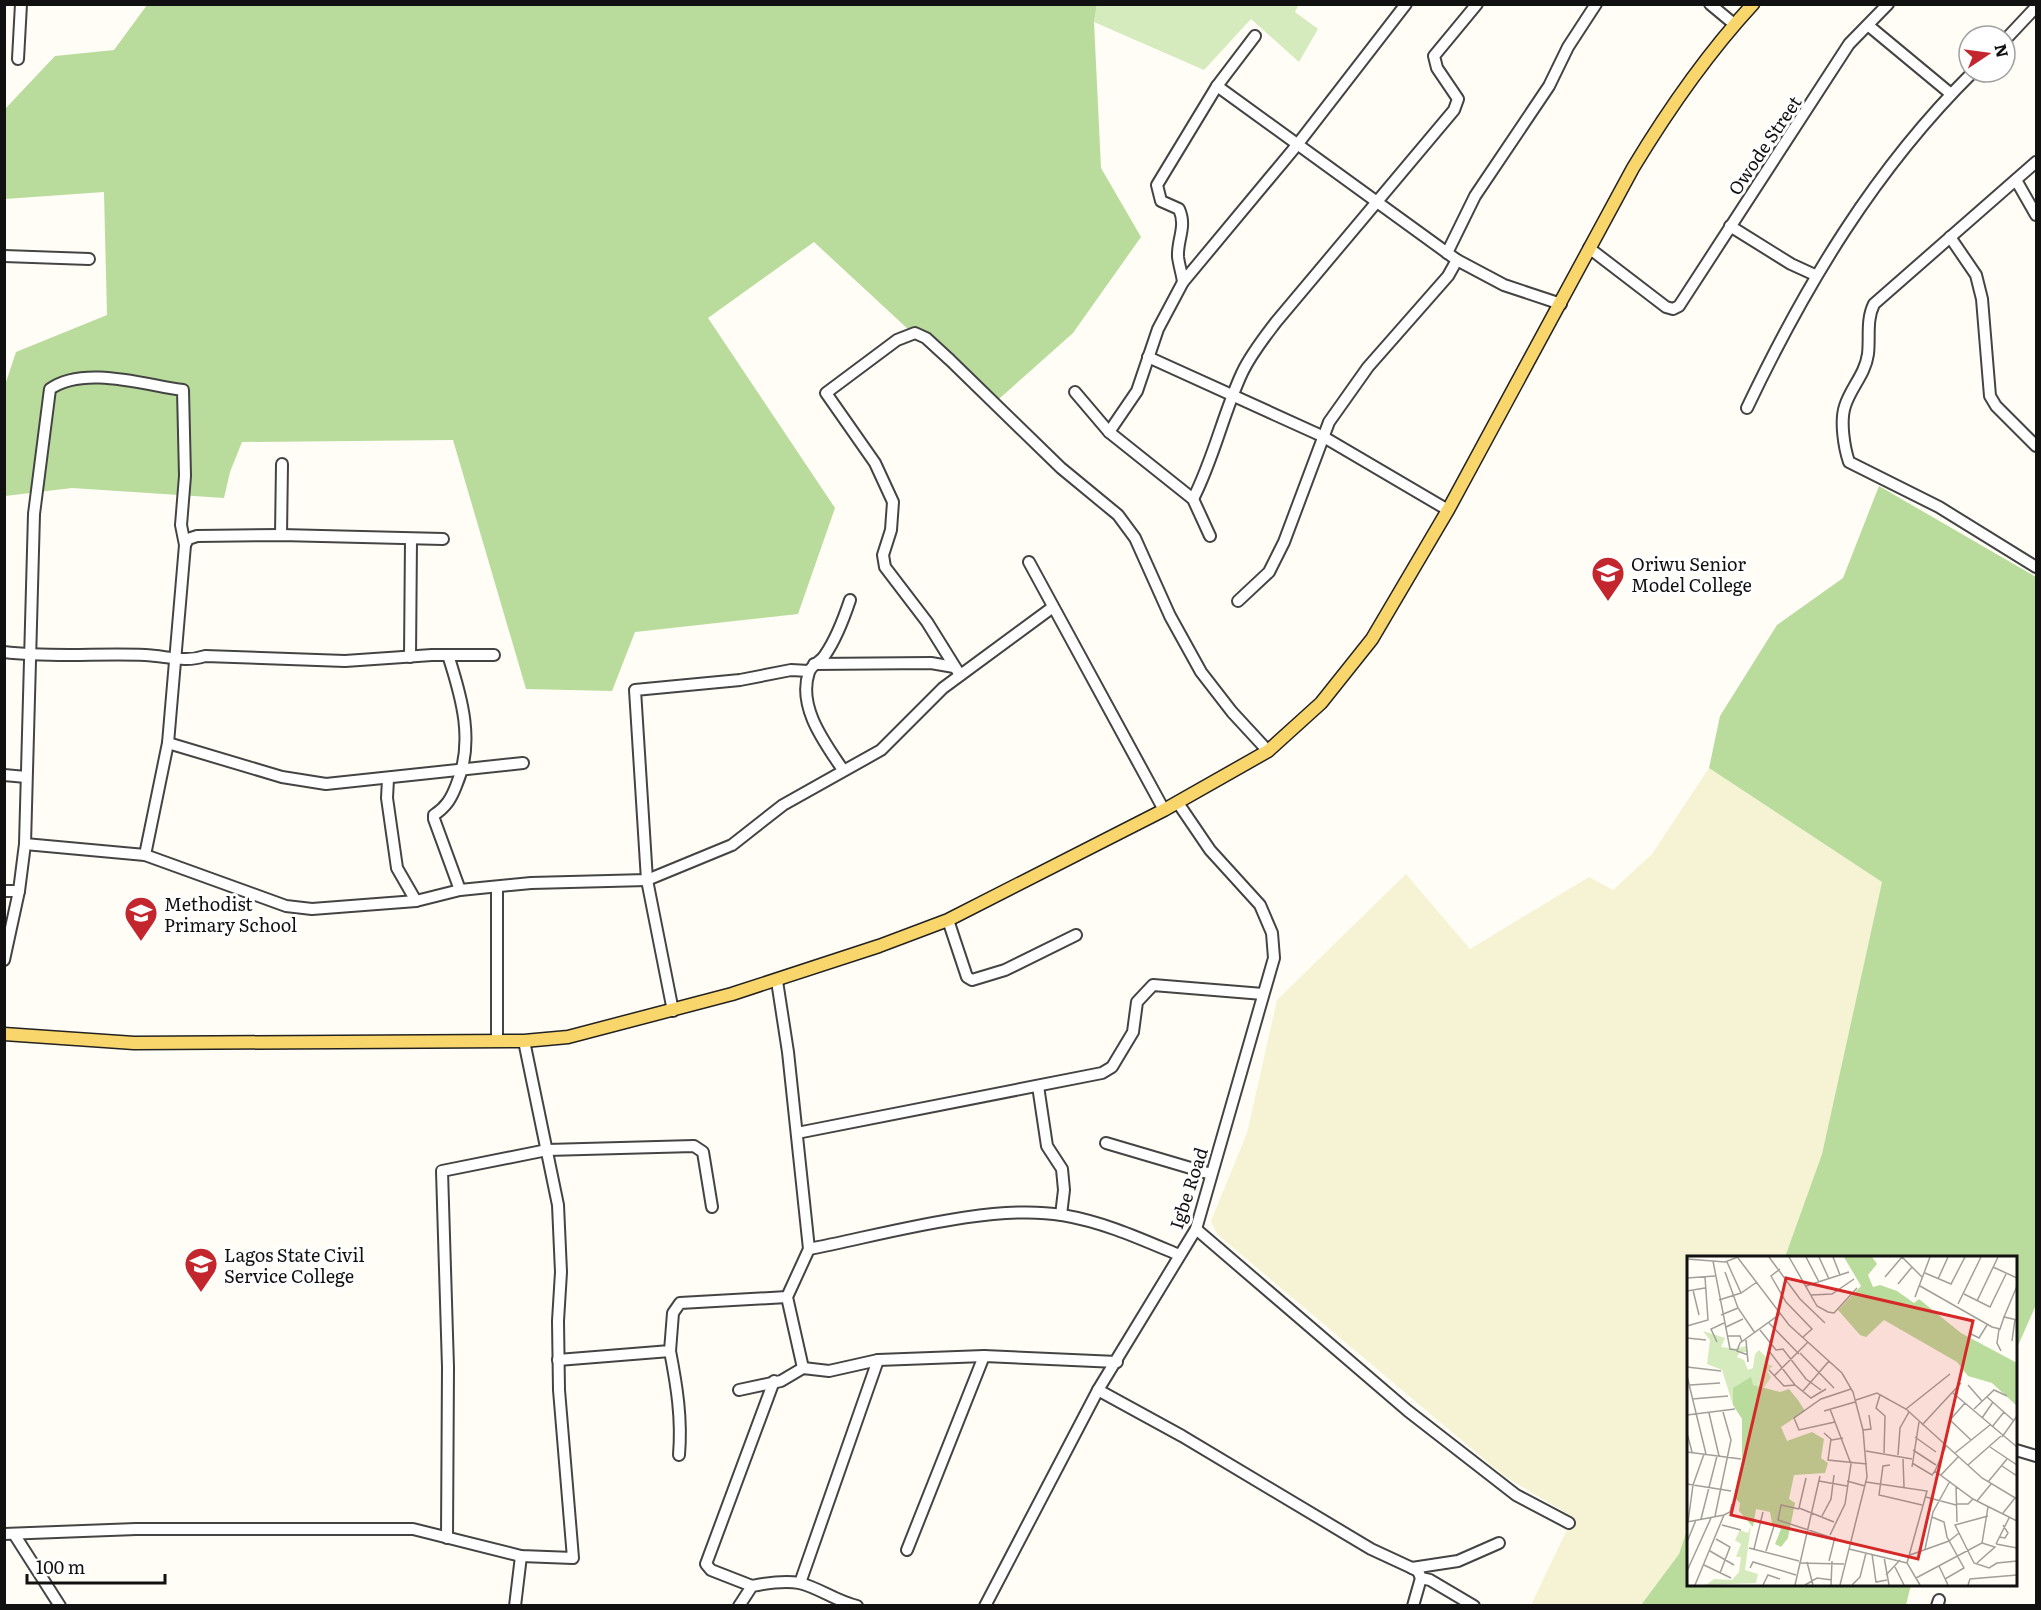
<svg xmlns="http://www.w3.org/2000/svg" width="2041" height="1610" font-family="Literata,serif">
  <style>
    .farmland { fill: #f6f3d4 }
    .green { fill: #d5ebbd }
    .forest { fill: #b9dc9c }
    .lines { fill: none; stroke-linecap: round; stroke-linejoin: round }
    .minor-casing { stroke: #444; stroke-width: 14 }
    .major-casing { stroke: #222; stroke-width: 15 }
    .minor { stroke: #fff; stroke-width: 10 }
    .major { stroke: #f9d66b; stroke-width: 12 }
    .labels { text-anchor: middle; dominant-baseline: central; stroke-width: 6; stroke-linejoin: round; paint-order: stroke }
    .street-label { font-size: 18px; fill: #111; stroke: #fff }
    .poi-label { font-size: 18px; fill: #111; stroke: #fff; text-anchor: start }
    .inset-road { fill: none; stroke: #a09f9a; stroke-width: 1.5 }
    .view { fill: #d62828; fill-opacity: 0.15; stroke: #d62828; stroke-width: 3 }
    .inset-edge { fill: none; stroke: #111; stroke-width: 3 }
  </style>
  <rect width="100%" height="100%" fill="#fffdf5"/>
  <polygon class="farmland" points="1709,768 1882,882 1822,1154 1785,1257 1688,1258 1688,1527 1679,1554 1641,1605 1531,1605 1573,1517 1504,1476 1217,1234 1211,1221 1247,1133 1277,1000 1406,874 1470,949 1589,877 1613,890 1652,854"/>
  <polygon class="green" points="1299,4 1295,12 1318,29 1299,62 1251,19 1204,70 1094,22 1097,5"/>
  <g class="forest">
    <polygon points="1097,4 1094,22 1101,168 1141,237 1073,333 991,406 814,242 708,318 835,508 798,614 635,632 612,691 526,689 453,440 242,442 230,472 224,498 72,488 5,496 5,385 16,352 107,315 104,192 5,199 5,109 55,56 114,50 147,5"/>
    <polygon points="1879,486 2036,577 2036,1305 2016,1350 2016,1258 1785,1257 1822,1154 1882,882 1709,768 1720,716 1777,625 1843,578"/>
    <polygon points="1688,1527 1688,1584 1911,1585 1906,1605 1641,1605 1679,1554"/>
  </g>
  <g class="lines">
    <defs>
      <g id="minor">
        <polyline points="1710,4 1734,24"/>
        <polyline points="1869,26 1951,94"/>
        <polyline points="2005,40 2036,7"/>
        <polyline points="18,59 21,4"/>
        <polyline points="1217,86 1457,260 1504,285 1561,304"/>
        <path d="M2036,162L1874,304C1866,320 1870,337 1868,354C1865,375 1851,387 1845,406C1840,421 1844,447 1849,462L1939,507L2036,567"/>
        <polyline points="2016,180 2036,215"/>
        <polyline points="1730,226 1791,264 1815,275"/>
        <polyline points="1950,237 1976,275 1982,299 1990,396 1996,406 2036,446"/>
        <polyline points="1589,248 1666,307 1673,309 1679,306 1849,44 1888,4"/>
        <polyline points="1447,253 1475,196 1549,86 1568,47 1596,4"/>
        <polyline points="4,256 89,259"/>
        <path d="M1183,282C1182,274 1179,265 1178,257C1177,239 1187,227 1179,209L1161,201L1157,185L1217,86L1255,36"/>
        <polyline points="1148,357 1322,436 1448,510"/>
        <polyline points="1075,392 1109,432"/>
        <path d="M1747,408C1806,284 1875,169 1973,72"/>
        <path d="M1193,499C1214,458 1223,414 1242,373C1251,354 1264,338 1276,322L1454,110L1458,99L1437,68L1434,56L1477,4"/>
        <polyline points="281,535 282,464"/>
        <polyline points="1210,536 1193,499 1109,432 1137,391 1158,329 1183,282 1297,145 1406,4"/>
        <polyline points="1029,562 1164,810"/>
        <polyline points="1238,601 1269,572 1284,542 1329,422 1368,367 1448,276 1457,260"/>
        <path d="M4,652C52,658 98,653 145,655C167,656 185,663 205,656L345,661L432,655H494"/>
        <path d="M448,655C462,698 475,743 456,786C451,799 446,807 434,815V819L460,890"/>
        <polyline points="410,657 411,539"/>
        <polyline points="814,664 931,663 954,667"/>
        <polyline points="960,675 927,622 885,567 883,555 891,530 893,502 875,463 826,393 897,340 915,333 926,338 950,360 1061,468 1118,515 1135,538 1170,616 1201,672 1232,712 1268,751"/>
        <polyline points="168,743 282,777 326,784 523,763"/>
        <path d="M843,770C825,743 797,707 809,672C812,664 821,662 825,655C836,639 844,618 850,600"/>
        <polyline points="4,775 26,777"/>
        <polyline points="388,779 387,798 397,868 416,901"/>
        <polyline points="25,844 145,855 286,906 312,909 416,901 460,890 531,883 647,880 732,845 783,805 881,750 943,688 1053,607"/>
        <polyline points="145,855 168,743 185,545 188,539 197,536 281,535 443,539"/>
        <polyline points="4,891 19,891"/>
        <polyline points="948,920 967,977 972,980 1005,970 1076,935"/>
        <path d="M4,960L19,891L25,844L34,514L50,389C84,365 145,385 183,390L185,476L181,525L185,545"/>
        <polyline points="777,981 788,1052 809,1249 787,1297 803,1368"/>
        <polyline points="673,1011 647,880 635,690 740,680 791,670 809,671"/>
        <polyline points="497,1041 497,887"/>
        <polyline points="1038,1086 1047,1146 1062,1169 1064,1190 1061,1215"/>
        <polyline points="797,1133 1102,1073 1112,1067 1133,1032 1137,1002 1153,985 1263,994"/>
        <polyline points="1106,1143 1211,1174"/>
        <polyline points="1196,1229 1408,1411 1516,1495 1569,1523"/>
        <path d="M809,1249C882,1235 990,1203 1062,1215C1104,1222 1141,1239 1179,1255"/>
        <path d="M670,1351C677,1387 682,1419 679,1455"/>
        <polyline points="558,1360 670,1351 673,1313 680,1303 787,1297"/>
        <polyline points="739,1390 781,1381 803,1368 829,1371 878,1360 984,1356 1117,1362"/>
        <polyline points="1098,1390 1182,1436 1371,1549 1412,1568 1418,1571 1421,1578 1430,1580 1474,1606"/>
        <polyline points="2016,1450 2036,1456"/>
        <polyline points="4,1534 136,1529 413,1529 521,1556 573,1558 559,1390 558,1321 561,1272 558,1205 524,1041"/>
        <polyline points="14,1534 60,1606"/>
        <polyline points="447,1538 448,1367 442,1171 547,1150 694,1146 703,1152 712,1207"/>
        <polyline points="907,1550 984,1356"/>
        <polyline points="1412,1568 1458,1561 1499,1543"/>
        <polyline points="800,1583 878,1360"/>
        <polyline points="752,1586 711,1570 706,1564 774,1381"/>
        <polyline points="515,1606 521,1556"/>
        <path d="M739,1606L752,1586C767,1583 784,1580 799,1583C818,1587 835,1601 857,1606"/>
        <polyline points="985,1606 1098,1390 1196,1229 1274,958 1272,933 1260,905 1210,850 1178,803"/>
        <polyline points="1413,1606 1421,1578"/>
        <polyline points="1937,1606 1939,1600"/>
      </g>
      <path id="major" d="M4,1034L134,1043L524,1041L568,1037L732,994L879,946L948,920L1164,810L1268,751L1321,703L1372,639L1448,510L1633,168C1668,110 1706,55 1753,4"/>
    </defs>
    <use href="#minor" class="minor-casing"/>
    <use href="#major" class="major-casing"/>
    <use href="#minor" class="minor"/>
    <use href="#major" class="major"/>
  </g>
  <defs>
    <symbol id="school-pin" viewBox="-11 -11 22 30"><path d="M0 17L-7.5 6A9.5 9.5 0 1 1 7.5 6Z" fill="#c4262e" stroke="#fff"/><path d="M0-5L7-2L0 1L-7-2ZM-4 1L0 2.5L4 1V4Q0 6-4 4Z" fill="#fff"/></symbol>
  </defs>
  <g fill-rule="evenodd">
    <use href="#school-pin" x="1589" y="554" width="38" height="52"/>
    <use href="#school-pin" x="122" y="894" width="38" height="52"/>
    <use href="#school-pin" x="182" y="1245" width="38" height="52"/>
  </g>
  <g class="labels">
    <g class="street-label">
      <text transform="translate(1764 145) rotate(-56)">Owode Street</text>
      <text transform="translate(1188 1188) rotate(-72)">Igbe Road</text>
    </g>
    <g class="poi-label">
      <text x="1631" y="563">Oriwu Senior<tspan x="1631" dy="21">Model College</tspan></text>
      <text x="164" y="903">Methodist<tspan x="164" dy="21">Primary School</tspan></text>
      <text x="224" y="1254">Lagos State Civil<tspan x="224" dy="21">Service College</tspan></text>
    </g>
  </g>
  <g transform="translate(1687 1256)">
    <rect width="330" height="330" fill="#fffdf5"/>
    <path d="M16,75L38,82L34,91L48,93L59,90L61,96H53L50,101L57,104L61,114L66,112L68,98L72,94L80,102L77,107L86,110L80,115L84,121L76,133L66,129L46,143V149L35,114L20,108L23,84ZM64,269L58,314L71,318L69,327L19,329L27,323L45,324L52,316L54,301H49L54,288L48,284L53,274L61,277Z" fill="#d5ebbd"/>
    <path d="M157,1H185L190,8L181,19L186,31L193,29L210,35L227,47L232,43L274,77L330,107V150L305,127L281,120L270,106L197,64L179,81L173,79L151,54L174,30ZM64,121L66,129L93,136L102,133L111,144L118,155L94,171L100,185L125,176L137,183L134,202L141,207L138,217L107,219L102,243L108,247L101,282L94,291L88,288L94,273L85,267L83,256L69,253L66,271L52,255L53,247L47,241L55,205V163L46,149V132Z" fill="#b9dc9c"/>
    <path class="inset-road" d="M82,1L113,43L138,67M102,1L130,50L141,56L147,57L170,32M119,1L132,26M132,1L142,23M146,1L153,19M215,1L235,21M51,2L102,69L155,117L166,136L176,174L180,221L153,329M0,3L38,6L51,1M26,5L43,93L50,94M40,6L54,37M306,11L330,22M93,13L84,20L99,46L125,73L116,81M38,16L51,52L68,77M238,17L264,28L278,1M198,21L215,1M0,22L28,20M251,23L261,1M211,28L225,11M119,30L162,16M233,30L305,71L313,73L317,61L330,64M6,34L12,59M0,35L18,32M277,38L303,51L319,18M124,39L145,38L167,23M228,41L243,1M32,44L54,37L70,26M290,45L311,1M271,48L294,1M34,59L51,52M317,61L330,30M82,67L112,98M0,70L21,64L18,21M39,71L56,63M312,73L310,87L314,95M73,74L89,94L96,93L119,123L134,134M282,77L292,82L300,69M41,80H53L55,86M0,82L19,84M59,84L61,106M325,85L328,63M30,86L24,73L37,67M82,95L108,129L124,142L139,133M113,97L147,132M61,99L50,95L53,87L93,58M0,111L34,115M82,114L97,130L108,129M0,120L19,198M87,120L121,86M3,129L33,127M281,129L295,145M116,135L142,105M266,137L330,191M193,139L189,152L198,160L197,197M300,141L327,165M5,143L41,140M169,144L190,137L219,153L295,222L330,243M278,147L263,164L284,184M219,153L263,118M287,153L307,134L320,140M137,155L168,146M22,157L32,200M0,159L48,153M295,162L306,146M148,166L112,174L107,162L134,143L164,133M235,169L274,127M305,171L317,156M176,174L184,173L182,159M0,177L5,196M137,177L145,184L156,182M228,181L249,196M315,181L330,160M144,183L141,204L180,208M259,190L248,215L286,243L330,265M303,191L330,209M226,194L249,209M179,195L225,203M0,196L54,203M268,197L303,169M211,199L213,172L222,156M216,203L217,231M225,207L245,219L248,215M203,209L196,210L192,239L235,249M281,209L314,180M315,210L330,220M225,211L232,166M254,219L271,201M119,222L112,252L147,266M132,225L160,230M160,225L178,230M179,226L240,235L220,307L233,329M301,226L320,203M0,228L44,235M269,230L270,266M239,241L269,249M290,245L304,228M269,248H281L286,243M112,253L94,249L91,264L164,288M316,257L328,242M28,260L44,184L36,156M135,260L144,243L147,219M301,260L268,269L287,307L302,312L310,307L330,305M245,261L257,266L260,281L277,312L258,323M14,263L30,200M0,266L37,259L43,256L45,248M1,266L6,229L17,198M35,269L54,274M143,279L158,248L164,208L143,153M312,281L318,282L321,277L316,269M29,283L43,291L33,317M0,286L9,264M309,288L322,262M309,288L330,292M62,292L112,305M67,293L76,256M162,293L220,307M238,293L246,256L263,225M23,295L47,309M79,295L87,270M185,298L189,326L200,324M223,299L262,285L272,277M197,301L202,329M142,305L148,281M120,306L126,329M112,307L157,308M290,307L308,291L295,287M17,309L44,322M252,310L261,329M208,311L217,329M63,312L66,306L109,319M0,315L24,262M199,319L213,304M229,322L295,287L301,251M8,329L37,259M76,329L81,319L93,323M108,329L133,220M118,329L130,322L145,324M144,329L145,305M165,329L173,321L179,297M281,329L283,323L330,319"/>
    <path class="view" d="M99,22L286,65L231,303L44,259Z"/>
    <rect width="330" height="330" class="inset-edge"/>
  </g>
  <rect width="2041" height="1610" fill="none" stroke="#111111" stroke-width="12"/>
  <g transform="translate(1987 54) rotate(77)"><circle r="28" fill="#ffffff" stroke="#a0a0a0" stroke-width="1.5"/>
  <path d="M0-4.5L10 22L0 15L-10 22Z" fill="#c4262e"/>
  <text y="-9" font-size="16" font-weight="bold" text-anchor="middle" fill="#111111">N</text>
  </g>
  <path d="M27 1574v9h138v-9" fill="none" stroke="#111111" stroke-width="3"/>
  <text x="36" y="1574" font-size="18" fill="#111111" stroke="#ffffff" stroke-width="4.5" paint-order="stroke">100 m</text>
</svg>
